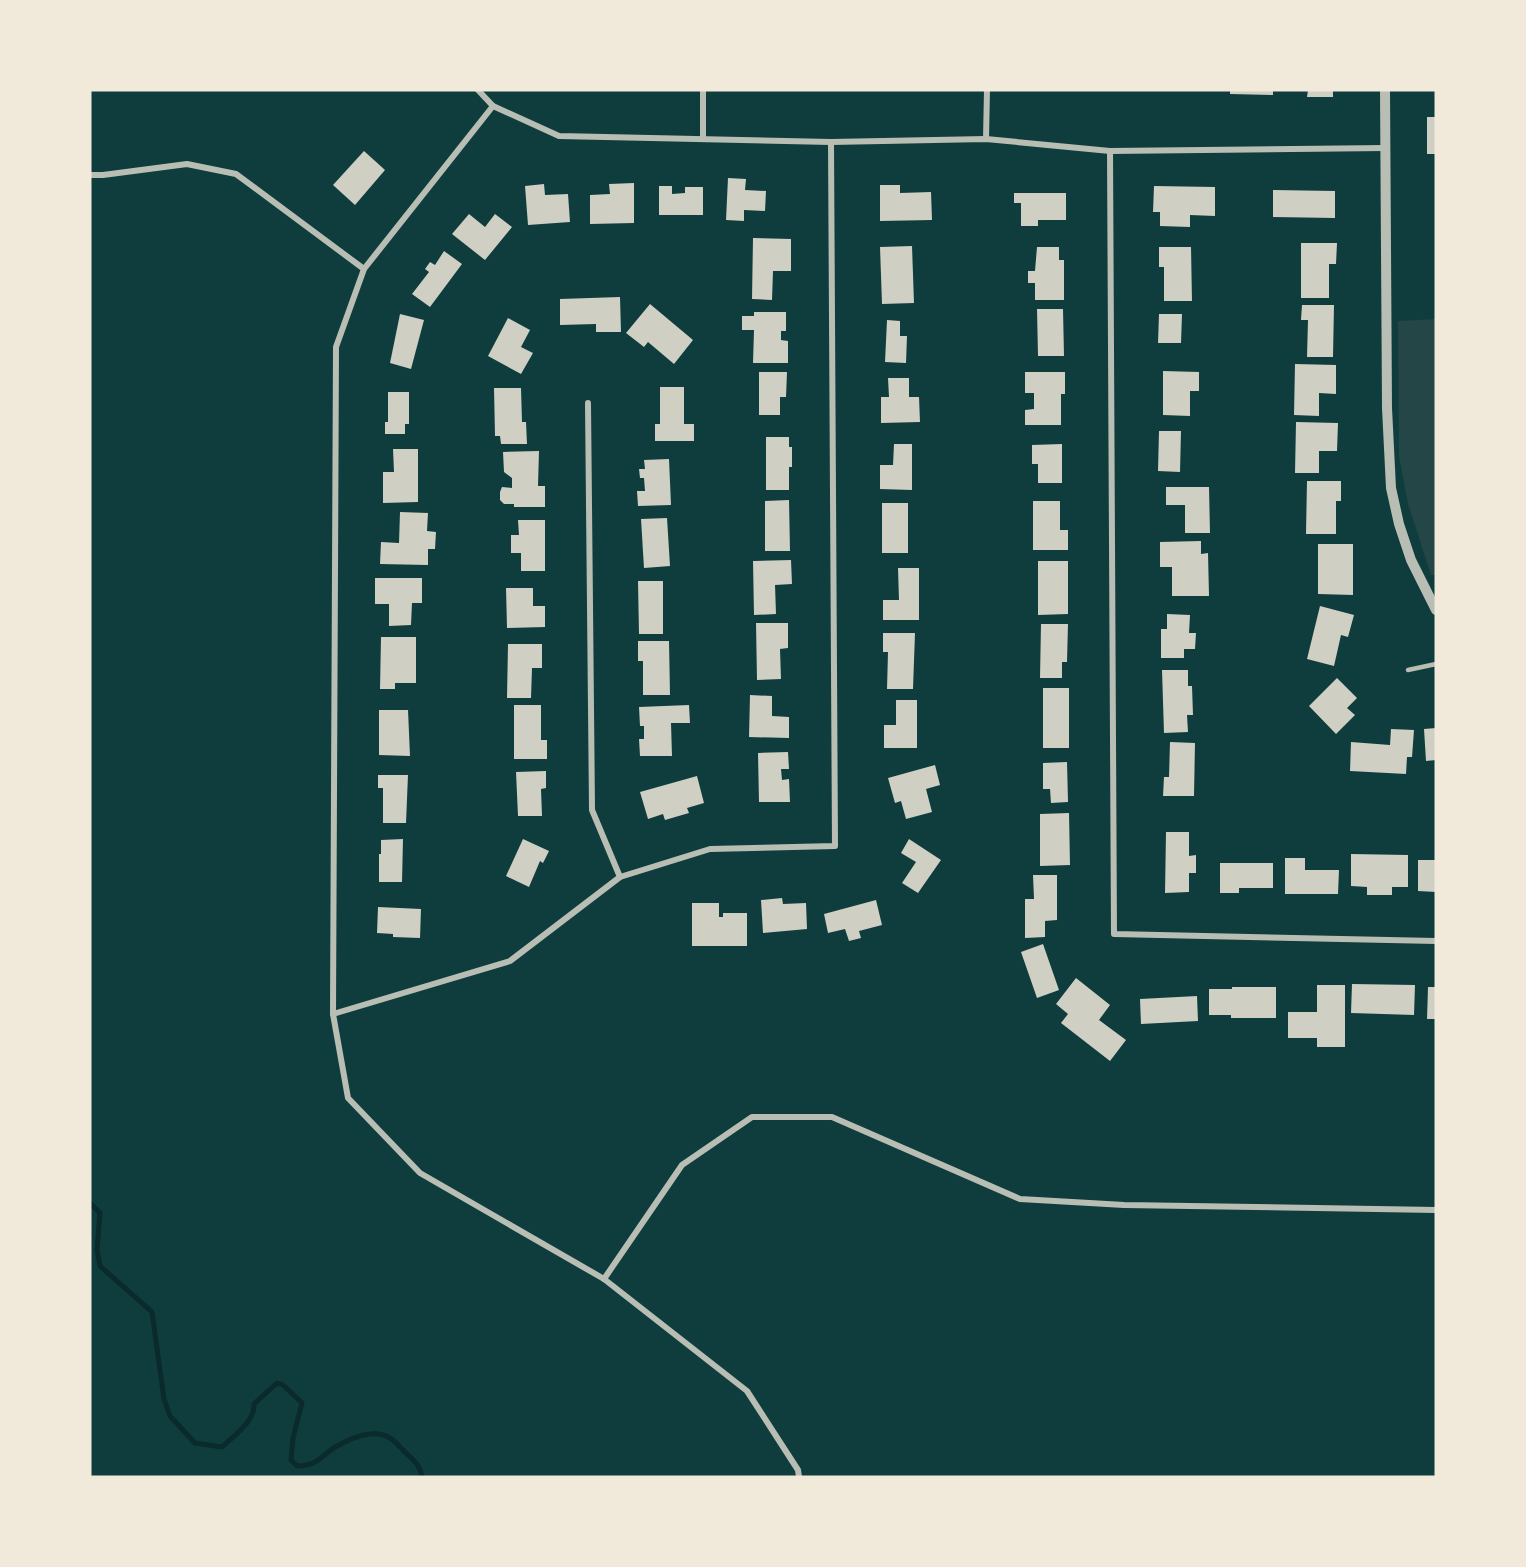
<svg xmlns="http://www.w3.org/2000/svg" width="1526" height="1567" font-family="Rubik,sans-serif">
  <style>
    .green { fill: #244646 }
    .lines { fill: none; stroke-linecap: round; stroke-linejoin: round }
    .stream { stroke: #0a2a2b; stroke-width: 5 }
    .building { fill: #cfcfc3 }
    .service { stroke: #b8beb3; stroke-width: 4.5 }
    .minor { stroke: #b8beb3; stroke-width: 6 }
    .tertiary { stroke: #b8beb3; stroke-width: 10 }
  </style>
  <rect width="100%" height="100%" fill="#0f3d3e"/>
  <polygon class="green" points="1436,319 1436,575 1431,575 1408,504 1399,456 1398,321"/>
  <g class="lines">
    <path class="stream" d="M90,1203L100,1213L97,1250L100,1266L152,1312L164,1399L170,1416L195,1443L222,1447C234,1436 255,1421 254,1404L277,1383L283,1385L302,1403L293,1438L291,1460L297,1466C319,1466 321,1455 337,1446C351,1438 375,1428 390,1438C395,1441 400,1447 404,1451C413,1460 420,1464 422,1477"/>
  </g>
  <g class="building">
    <polygon points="1230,90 1273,90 1273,95 1230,94"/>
    <polygon points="1308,90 1333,90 1333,97 1307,97"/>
    <rect x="1427" y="117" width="9" height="37"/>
    <polygon points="364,151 385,170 355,205 333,185"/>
    <polygon points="728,178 746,179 745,190 766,191 765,211 744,210 744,221 726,220"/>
    <polygon points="634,183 634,223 590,224 590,195 610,194 609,184"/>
    <polygon points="544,184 545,195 568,194 570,222 528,225 525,186"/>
    <polygon points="880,185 900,185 900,193 931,192 932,220 880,221"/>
    <polygon points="659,186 672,186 672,194 685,193 685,187 703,187 703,215 659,215"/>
    <polygon points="1154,186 1215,187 1215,216 1190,215 1190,227 1160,226 1160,212 1153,212"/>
    <polygon points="1273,190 1335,191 1335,218 1273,217"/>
    <polygon points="1014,193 1066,193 1066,220 1038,220 1038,226 1021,226 1021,203 1014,203"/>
    <polygon points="469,214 485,227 495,214 512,227 485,260 452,234"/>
    <polygon points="753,238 791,239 791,271 773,271 772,300 752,299"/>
    <polygon points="1301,243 1337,243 1336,264 1329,264 1329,298 1301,298"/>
    <polygon points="912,246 914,303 882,304 880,247"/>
    <polygon points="1037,247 1059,247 1059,260 1064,260 1064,300 1035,300 1035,283 1028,283 1028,271 1035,271"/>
    <polygon points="1159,247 1191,247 1192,301 1164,301 1164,267 1159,267"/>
    <polygon points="444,251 462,264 430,307 412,294 429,272 425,269 430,262 435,265"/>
    <polygon points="620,297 621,332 596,332 596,324 560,325 560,299"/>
    <polygon points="650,304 693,340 674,364 648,342 644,347 626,333"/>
    <polygon points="1302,305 1334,305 1333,357 1307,357 1308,320 1301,320"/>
    <polygon points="1037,309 1063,309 1064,356 1038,356"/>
    <polygon points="754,312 786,312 786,331 781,331 781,340 788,341 788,363 753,363 754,330 742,330 742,316 754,316"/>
    <polygon points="400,314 424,320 411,369 390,363"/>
    <polygon points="1159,314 1182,314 1181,343 1158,343"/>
    <polygon points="508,318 530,330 521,347 533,353 521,374 488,356"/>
    <polygon points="887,320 900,321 900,336 907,336 906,363 885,362"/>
    <polygon points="1295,364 1336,365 1336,394 1319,393 1319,416 1294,415"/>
    <polygon points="1163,371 1199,372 1199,391 1190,391 1190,416 1163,415"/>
    <polygon points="759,372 787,372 786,397 780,397 780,415 759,415"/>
    <polygon points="1025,372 1065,372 1065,394 1061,394 1061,425 1025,425 1025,410 1034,409 1034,393 1025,393"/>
    <polygon points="888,378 909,378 909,397 919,397 920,422 881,423 881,397 889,397"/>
    <polygon points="660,387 684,387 684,424 694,424 694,441 655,441 655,424 660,424"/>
    <polygon points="494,388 521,388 522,422 526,422 527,444 501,444 500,436 495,436"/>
    <polygon points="388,392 409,392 409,424 405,424 405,434 385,434 385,422 388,422"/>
    <polygon points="1296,422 1338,423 1337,451 1319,451 1319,473 1295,473"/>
    <polygon points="1159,431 1181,431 1180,472 1158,471"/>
    <polygon points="766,437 789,437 789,447 792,447 792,467 789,467 789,490 766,490"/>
    <polygon points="894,444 912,444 912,490 880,489 880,465 893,465"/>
    <polygon points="1062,444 1062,483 1038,483 1038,464 1032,464 1032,445"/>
    <polygon points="393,449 418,449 418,502 383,503 383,472 394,472"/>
    <polygon points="539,451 538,486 545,486 545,507 514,507 514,504 504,504 500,500 500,492 502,487 512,488 512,478 504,472 503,452"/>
    <polygon points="669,459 671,505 638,506 637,491 645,491 644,478 640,478 639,469 645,469 644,460"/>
    <polygon points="1307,481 1341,481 1341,501 1336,501 1336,534 1306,534"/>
    <polygon points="1166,487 1209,487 1210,533 1185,533 1185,505 1166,505"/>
    <polygon points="789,500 790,551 765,551 765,501"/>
    <polygon points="1033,501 1060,501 1060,530 1068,530 1068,550 1033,550"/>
    <rect x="882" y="503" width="26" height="50"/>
    <polygon points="400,512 428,513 427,531 436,532 435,549 428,549 428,565 380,564 381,542 399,543"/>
    <polygon points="667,518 670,566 644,568 641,519"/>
    <polygon points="518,520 545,520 545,571 521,571 521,553 511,553 511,535 519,535"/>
    <polygon points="1201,541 1201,554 1208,553 1209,596 1172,596 1172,567 1160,567 1160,542"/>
    <polygon points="1318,544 1353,544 1353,595 1318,594"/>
    <polygon points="791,560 792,584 775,585 776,614 754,615 753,561"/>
    <polygon points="1038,561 1068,561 1068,614 1038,615"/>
    <polygon points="898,568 919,568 919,620 883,620 883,600 899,600"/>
    <polygon points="375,578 422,578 422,603 412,603 411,625 389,626 389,604 375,604"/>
    <polygon points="638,581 663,581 663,634 639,634"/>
    <polygon points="506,588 533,588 533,606 545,606 545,627 507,628"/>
    <polygon points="1320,606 1354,615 1348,637 1341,635 1334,666 1307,659"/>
    <polygon points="1167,614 1190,615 1189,633 1196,633 1195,649 1184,649 1184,658 1161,658 1161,629 1167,629"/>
    <polygon points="756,623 788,623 788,648 780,649 781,679 757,680"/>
    <polygon points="1041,624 1068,624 1067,662 1062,662 1062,678 1040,678"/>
    <polygon points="883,633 915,633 913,689 887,689 888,652 883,652"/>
    <polygon points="381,637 416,637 416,683 395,683 395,689 380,689"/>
    <polygon points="638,641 669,641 670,695 643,695 643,661 638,661"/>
    <polygon points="508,644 542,644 542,668 532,668 531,698 507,698"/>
    <polygon points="1162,670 1188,670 1188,686 1192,686 1193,715 1187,715 1188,732 1164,733"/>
    <polygon points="1337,678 1357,698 1347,708 1355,715 1336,734 1309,706"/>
    <rect x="1043" y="688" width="26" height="60"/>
    <polygon points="750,695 772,696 772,716 789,717 789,738 749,737"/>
    <polygon points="896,700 917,700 917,748 884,748 884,725 896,725"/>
    <polygon points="514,705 541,705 541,740 547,740 547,759 514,759"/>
    <polygon points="689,705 690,723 671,723 672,756 640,756 639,739 644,739 644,726 640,726 639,707"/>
    <polygon points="379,710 408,710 410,756 379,755"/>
    <polygon points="1436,728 1436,760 1426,761 1424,729"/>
    <polygon points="1391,729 1414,730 1412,757 1407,757 1406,774 1350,771 1351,742 1390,745"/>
    <polygon points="1170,742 1195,743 1194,796 1163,796 1164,777 1169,777"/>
    <polygon points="788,752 789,769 781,769 782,780 789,779 790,802 759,802 758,753"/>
    <polygon points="1067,762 1068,802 1051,803 1050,789 1043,789 1043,763"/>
    <polygon points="935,765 940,785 926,789 932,812 906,819 901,801 895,803 888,778"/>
    <polygon points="546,771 546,788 541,789 542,816 518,816 516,772"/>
    <polygon points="378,775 408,775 406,823 383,823 383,788 378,788"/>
    <polygon points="697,776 704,803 687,808 689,813 665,820 663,814 648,819 640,792"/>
    <polygon points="1069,813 1070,865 1040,866 1040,814"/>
    <polygon points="1166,832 1189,832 1189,856 1196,855 1196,873 1189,873 1189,892 1165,893"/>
    <polygon points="403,839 402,882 379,882 379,854 381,854 381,840"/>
    <polygon points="523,839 549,851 543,863 540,861 529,887 506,876"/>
    <polygon points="909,839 941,860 918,893 902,883 916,862 901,853"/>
    <polygon points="1351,854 1408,855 1408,887 1392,887 1392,895 1367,895 1367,887 1351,886"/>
    <polygon points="1285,858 1305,858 1305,870 1339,870 1338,894 1285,894"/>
    <polygon points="1418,860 1436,860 1436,892 1418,891"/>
    <polygon points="1220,863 1273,863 1273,888 1239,888 1239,893 1220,893"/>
    <polygon points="1033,875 1057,875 1057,920 1045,921 1045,937 1025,938 1025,899 1034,899"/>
    <polygon points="782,898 783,904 806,903 807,929 763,933 761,900"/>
    <polygon points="876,900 882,925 859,931 861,938 849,941 845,929 828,933 824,914"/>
    <polygon points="692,903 719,903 719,917 723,917 723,913 747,913 747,946 692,946"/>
    <polygon points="378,907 421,909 420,938 393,937 393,934 377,933"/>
    <polygon points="1043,944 1059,990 1037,998 1021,952"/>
    <polygon points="1076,978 1110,1005 1099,1020 1126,1040 1110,1061 1061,1023 1068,1014 1056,1004"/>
    <polygon points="1352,984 1415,985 1414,1015 1351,1013"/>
    <polygon points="1317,985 1345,985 1345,1047 1317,1047 1317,1038 1288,1038 1288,1012 1317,1012"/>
    <polygon points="1232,987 1276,987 1276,1018 1231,1018 1231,1015 1209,1015 1209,989 1232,989"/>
    <polygon points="1428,987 1436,987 1436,1019 1427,1019"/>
    <polygon points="1197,996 1198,1021 1141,1024 1140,999"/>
  </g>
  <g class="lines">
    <polyline class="service" points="1408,670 1436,664"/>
    <g class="minor">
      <polyline points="478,90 493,106 559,136 831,142 986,139 1110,151 1385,148"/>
      <polyline points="493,106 364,269 336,347 333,1014 348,1098 420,1173 604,1279 747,1391 798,1470 799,1477"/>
      <polyline points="703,139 703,90"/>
      <polyline points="986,139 987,90"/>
      <polyline points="1110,151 1114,934 1436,941"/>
      <polyline points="90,175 103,175 187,164 236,174 364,269"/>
      <polyline points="588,403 592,810 620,877"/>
      <polyline points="333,1014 510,961 620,877 710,849 835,846 831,142"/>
      <polyline points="604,1279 682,1165 752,1117 832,1117 1020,1199 1124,1205 1436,1210"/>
    </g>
    <polyline class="tertiary" points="1385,90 1387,408 1391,488 1399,524 1411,560 1436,610"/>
  </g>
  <rect width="1526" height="1567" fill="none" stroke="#f1e9da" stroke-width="183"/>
</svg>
